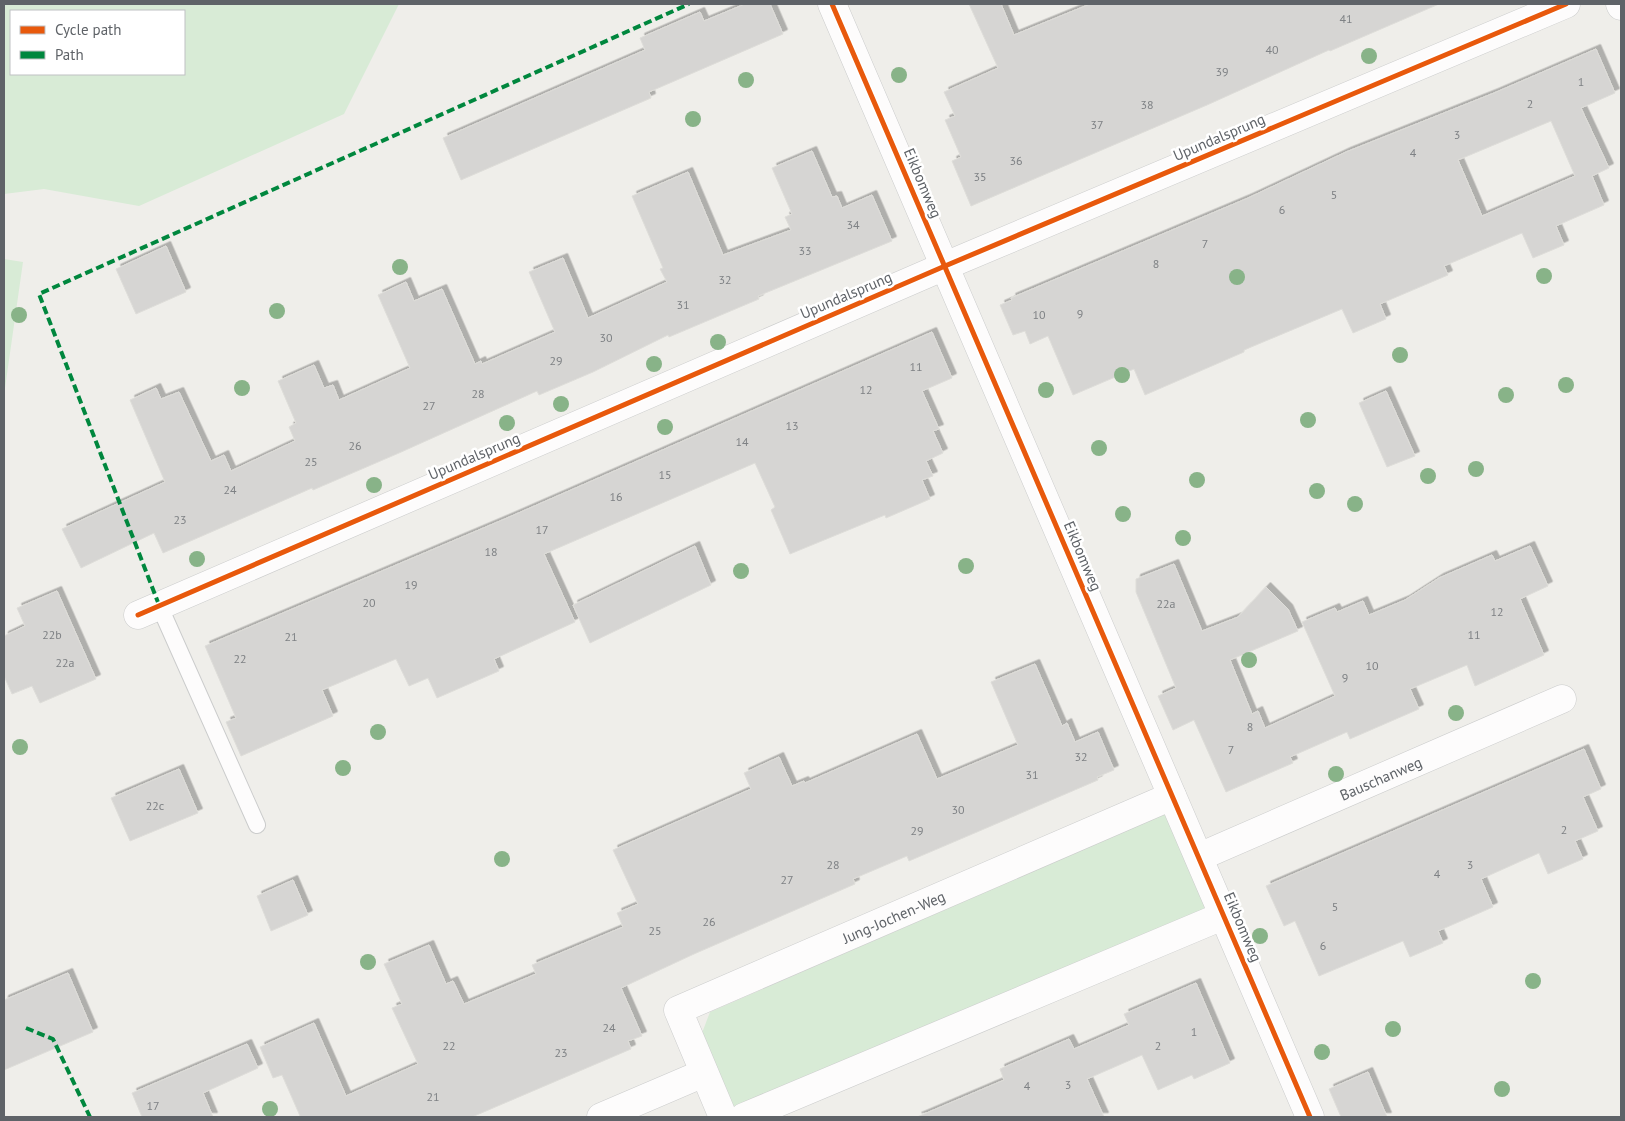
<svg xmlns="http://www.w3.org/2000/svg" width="1625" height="1121" font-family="'PT Sans',sans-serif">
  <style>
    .green { fill: #d8ebd6; fill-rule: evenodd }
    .building { fill: #d6d5d3; stroke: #deddd9; fill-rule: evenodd; filter: url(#shadow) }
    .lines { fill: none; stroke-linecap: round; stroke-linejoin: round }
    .lane-casing { stroke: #cbcccc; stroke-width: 18 }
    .street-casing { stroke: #cbcccc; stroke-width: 29 }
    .lane { stroke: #fdfcfc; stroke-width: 16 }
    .street { stroke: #fdfcfc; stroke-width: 28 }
    .quiet { stroke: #00873e; stroke-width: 4; stroke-dasharray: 8 4; stroke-linecap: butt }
    .cycleway-casing { stroke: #fff; stroke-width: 8 }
    .cycleway { stroke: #e8590c; stroke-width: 5 }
    .tree { fill: #88b388 }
    .labels { text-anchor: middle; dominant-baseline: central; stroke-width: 5; stroke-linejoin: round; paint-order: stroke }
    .number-label { font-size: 12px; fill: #7e8184 }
    .street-label { font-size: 15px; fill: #5f6368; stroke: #fff }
  </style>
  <defs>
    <filter id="shadow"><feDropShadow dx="4.5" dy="-4.5" stdDeviation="0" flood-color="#0004"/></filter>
  </defs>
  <rect width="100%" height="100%" fill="#efeeea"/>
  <g class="green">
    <path d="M4,4H399L344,114L139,206L44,189L4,194ZM11,11H184V74H11Z"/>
    <polygon points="4,259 23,262 4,395"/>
    <polygon points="1167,813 1209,914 732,1108 702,1033 710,1012"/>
  </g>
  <g class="building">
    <polygon points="745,4 770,4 783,34 649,92 651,98 461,180 443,138 645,50 640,38 700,12 704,21"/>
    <polygon points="969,4 1001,4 1014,35 1090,4 1439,4 1330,51 1329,50 1207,105 971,206 952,161 961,157 945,120 955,116 944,92 998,68"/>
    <path d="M1596,49L1615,93L1581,108L1609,168L1592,176L1604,205L1556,226L1564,245L1533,258L1522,233L1444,266L1448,275L1380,304L1386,319L1353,333L1342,309L1244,350V352L1145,395L1134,369L1073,395L1048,336L1030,344L1025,331L1013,335L1000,305L1012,300L1011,298L1248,198L1346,152L1494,93ZM1551,121L1575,176L1482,216L1458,160Z"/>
    <polygon points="812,151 832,197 837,196 842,208 872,195 892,241 758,296 759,299 669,337 668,335 593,372 539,395 537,391 399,453 313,490 312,488 163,553 154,533 81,568 62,529 165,482 130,400 156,388 161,399 179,392 211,461 224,455 231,471 295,441 289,427 296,423 278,381 314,365 324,388 333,385 339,400 410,368 378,295 406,282 414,301 442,289 475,364 481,361 482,364 555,332 529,272 563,258 588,318 667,282 660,269 663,268 632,196 688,172 723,255 791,230 785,217 792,214 772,168"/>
    <polygon points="166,246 186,292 136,314 116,269"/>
    <polygon points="932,332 952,378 922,391 939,429 933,431 943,453 926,461 933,476 922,480 930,499 886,518 885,515 790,554 771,510 775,507 755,463 544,554 575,622 494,659 499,671 437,698 428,678 409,686 396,659 322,690 333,716 241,756 226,722 236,718 205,646 507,518"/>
    <polygon points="1386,391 1415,456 1387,467 1359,403"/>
    <polygon points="695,546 711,585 590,643 573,605"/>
    <polygon points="1530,546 1548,586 1520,599 1544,655 1475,686 1467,665 1410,689 1419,709 1350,739 1347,732 1290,757 1293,763 1226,792 1194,720 1173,730 1158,696 1176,688 1136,592 1136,579 1174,564 1202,631 1238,617 1266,587 1288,609 1298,631 1230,660 1252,714 1258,711 1265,728 1335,696 1302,622 1335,608 1337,612 1363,601 1369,615 1405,600 1439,578 1492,555 1495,561"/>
    <polygon points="57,591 96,679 40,703 32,686 12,694 4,676 4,636 25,626 17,608"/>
    <polygon points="1035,664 1062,726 1067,723 1075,742 1098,732 1114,770 1097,777 1098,780 977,832 909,861 907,856 853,879 855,884 694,954 621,988 642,1036 628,1041 631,1049 472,1117 297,1117 300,1116 282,1075 273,1078 260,1047 314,1023 346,1096 418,1064 392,1008 402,1004 384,964 429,945 446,984 453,981 464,1004 536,974 532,965 623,927 617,913 638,904 613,850 751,789 744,773 779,757 792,786 804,781 805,783 917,734 937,779 1018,745 991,682"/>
    <polygon points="1584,749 1601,789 1583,797 1598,831 1575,841 1583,859 1548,874 1539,853 1481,879 1493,907 1438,931 1443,943 1410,957 1403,941 1319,976 1295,921 1284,926 1266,886"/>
    <polygon points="179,769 198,813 130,841 111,798"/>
    <polygon points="293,880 308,915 271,931 257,896"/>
    <polygon points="68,973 93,1032 4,1070 4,1000"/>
    <polygon points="1196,983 1230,1063 1194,1079 1192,1075 1158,1090 1142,1055 1087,1079 1104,1117 917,1117 1004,1080 1000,1069 1069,1039 1074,1049 1129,1025 1124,1014"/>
    <polygon points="247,1044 258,1068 203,1093 213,1117 142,1117 132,1093"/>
    <polygon points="1368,1072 1387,1117 1341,1117 1329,1089"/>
  </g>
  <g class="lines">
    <defs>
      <polyline id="lane" points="159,605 257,825"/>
      <g id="street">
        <polyline points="832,4 1310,1117"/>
        <polyline points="1620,4 1621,6"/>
        <polyline points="138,615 945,266 1566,4"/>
        <path id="s1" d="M1199,857L1562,699"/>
        <polyline points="601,1117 704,1073"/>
        <path id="s2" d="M723,1117L678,1010L1172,796"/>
        <polyline points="744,1117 1225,915"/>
      </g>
    </defs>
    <use href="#lane" class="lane-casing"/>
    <use href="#street" class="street-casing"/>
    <use href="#lane" class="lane"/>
    <use href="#street" class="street"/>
    <g class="quiet">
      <polyline points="159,605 39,294 689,4"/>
      <polyline points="26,1028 53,1039 90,1117"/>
    </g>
    <defs>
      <g id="cycleway">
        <polyline points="832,4 1310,1117"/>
        <polyline points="138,615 945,266 1566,4"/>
      </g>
    </defs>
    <use href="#cycleway" class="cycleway-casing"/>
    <use href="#cycleway" class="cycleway"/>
  </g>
  <g class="tree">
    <circle cx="1369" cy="56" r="8"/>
    <circle cx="899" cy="75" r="8"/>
    <circle cx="746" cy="80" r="8"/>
    <circle cx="693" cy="119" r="8"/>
    <circle cx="400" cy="267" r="8"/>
    <circle cx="1544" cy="276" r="8"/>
    <circle cx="1237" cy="277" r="8"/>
    <circle cx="277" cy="311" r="8"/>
    <circle cx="19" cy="315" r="8"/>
    <circle cx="718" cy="342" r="8"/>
    <circle cx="1400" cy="355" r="8"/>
    <circle cx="654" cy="364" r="8"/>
    <circle cx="1122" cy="375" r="8"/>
    <circle cx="1566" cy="385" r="8"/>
    <circle cx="242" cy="388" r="8"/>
    <circle cx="1046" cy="390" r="8"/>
    <circle cx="1506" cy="395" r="8"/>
    <circle cx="561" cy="404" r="8"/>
    <circle cx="1308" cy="420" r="8"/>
    <circle cx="507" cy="423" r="8"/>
    <circle cx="665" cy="427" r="8"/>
    <circle cx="1099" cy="448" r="8"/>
    <circle cx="1476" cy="469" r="8"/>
    <circle cx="1428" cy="476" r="8"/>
    <circle cx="1197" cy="480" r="8"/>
    <circle cx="374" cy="485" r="8"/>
    <circle cx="1317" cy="491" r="8"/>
    <circle cx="1355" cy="504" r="8"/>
    <circle cx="1123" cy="514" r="8"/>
    <circle cx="1183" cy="538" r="8"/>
    <circle cx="197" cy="559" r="8"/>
    <circle cx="966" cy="566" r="8"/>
    <circle cx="741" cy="571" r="8"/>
    <circle cx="1249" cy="660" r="8"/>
    <circle cx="1456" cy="713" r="8"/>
    <circle cx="378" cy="732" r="8"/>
    <circle cx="20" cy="747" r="8"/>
    <circle cx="343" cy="768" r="8"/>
    <circle cx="1336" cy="774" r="8"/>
    <circle cx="502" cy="859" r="8"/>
    <circle cx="1260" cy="936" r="8"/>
    <circle cx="368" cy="962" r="8"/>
    <circle cx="1533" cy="981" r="8"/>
    <circle cx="1393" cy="1029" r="8"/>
    <circle cx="1322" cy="1052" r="8"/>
    <circle cx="1502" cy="1089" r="8"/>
    <circle cx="270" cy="1109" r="8"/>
  </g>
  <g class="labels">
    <g class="number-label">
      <text x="1346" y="18">41</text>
      <text x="1272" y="49">40</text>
      <text x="1222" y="71">39</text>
      <text x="1581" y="81">1</text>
      <text x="1530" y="103">2</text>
      <text x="1147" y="104">38</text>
      <text x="1097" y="124">37</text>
      <text x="1457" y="134">3</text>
      <text x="1413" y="152">4</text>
      <text x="1016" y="160">36</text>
      <text x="980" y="176">35</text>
      <text x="1334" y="194">5</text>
      <text x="1282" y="209">6</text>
      <text x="853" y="224">34</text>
      <text x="1205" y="243">7</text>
      <text x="805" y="250">33</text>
      <text x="1156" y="263">8</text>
      <text x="725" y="279">32</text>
      <text x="683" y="304">31</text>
      <text x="1080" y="313">9</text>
      <text x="1039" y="314">10</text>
      <text x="606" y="337">30</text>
      <text x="556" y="360">29</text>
      <text x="916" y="366">11</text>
      <text x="866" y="389">12</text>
      <text x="478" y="393">28</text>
      <text x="429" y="405">27</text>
      <text x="792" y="425">13</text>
      <text x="742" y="441">14</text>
      <text x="355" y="445">26</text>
      <text x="311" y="461">25</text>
      <text x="665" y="474">15</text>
      <text x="230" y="489">24</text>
      <text x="616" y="496">16</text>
      <text x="180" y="519">23</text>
      <text x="542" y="529">17</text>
      <text x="491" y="551">18</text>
      <text x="411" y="584">19</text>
      <text x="369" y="602">20</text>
      <text x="1166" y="603">22a</text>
      <text x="1497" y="611">12</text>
      <text x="52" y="634">22b</text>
      <text x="1474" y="634">11</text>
      <text x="291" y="636">21</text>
      <text x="240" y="658">22</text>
      <text x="65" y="662">22a</text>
      <text x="1372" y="665">10</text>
      <text x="1345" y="677">9</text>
      <text x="1250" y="726">8</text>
      <text x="1231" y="749">7</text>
      <text x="1081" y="756">32</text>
      <text x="1032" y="774">31</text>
      <text x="155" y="805">22c</text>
      <text x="958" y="809">30</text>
      <text x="1564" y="829">2</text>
      <text x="917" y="830">29</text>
      <text x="833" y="864">28</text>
      <text x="1470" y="864">3</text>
      <text x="1437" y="873">4</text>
      <text x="787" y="879">27</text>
      <text x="1335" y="906">5</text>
      <text x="709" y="921">26</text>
      <text x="655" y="930">25</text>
      <text x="1323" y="945">6</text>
      <text x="609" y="1027">24</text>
      <text x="1194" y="1031">1</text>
      <text x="449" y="1045">22</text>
      <text x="1158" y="1045">2</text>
      <text x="561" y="1052">23</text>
      <text x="1068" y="1084">3</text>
      <text x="1027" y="1085">4</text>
      <text x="433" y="1096">21</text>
      <text x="153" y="1105">17</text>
    </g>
    <g class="street-label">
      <text transform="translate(1219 137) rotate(-23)">Upundalsprung</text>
      <text transform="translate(923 183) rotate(67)">Eikbomweg</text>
      <text transform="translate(846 295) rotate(-23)">Upundalsprung</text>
      <text transform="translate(474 456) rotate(-23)">Upundalsprung</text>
      <text transform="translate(1083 556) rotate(67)">Eikbomweg</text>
      <text stroke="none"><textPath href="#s1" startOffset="198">Bauschanweg</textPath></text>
      <text stroke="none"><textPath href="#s2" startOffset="351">Jung-Jochen-Weg</textPath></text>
      <text transform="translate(1243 927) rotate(67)">Eikbomweg</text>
    </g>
  </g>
  <rect width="1625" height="1121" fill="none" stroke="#5f6368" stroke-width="10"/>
  <rect x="10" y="10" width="175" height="65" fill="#ffffff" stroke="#bfc1c3"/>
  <rect x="20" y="26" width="25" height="8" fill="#e8590c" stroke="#bfc1c3"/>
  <text x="55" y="35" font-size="15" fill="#5f6368">Cycle path</text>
  <rect x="20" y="51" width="25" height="8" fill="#00873e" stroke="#bfc1c3"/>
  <text x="55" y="60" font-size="15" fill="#5f6368">Path</text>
</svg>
